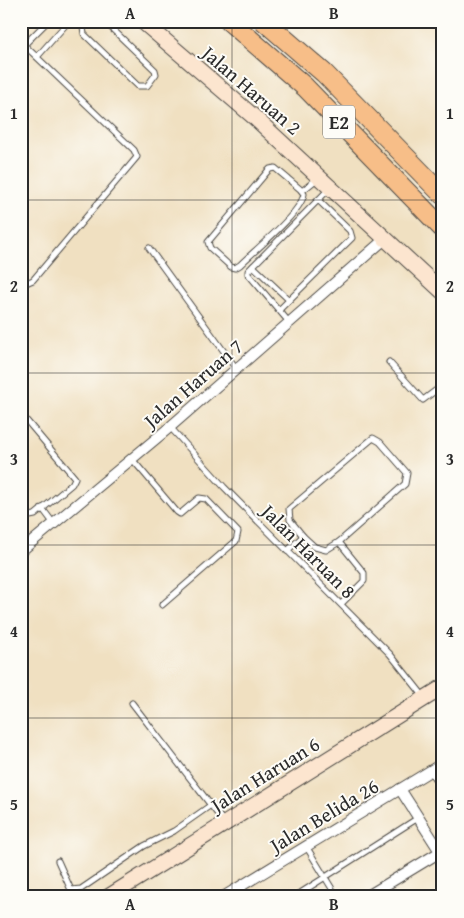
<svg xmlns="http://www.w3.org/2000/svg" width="464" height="918" font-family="'Gentium Book Plus',serif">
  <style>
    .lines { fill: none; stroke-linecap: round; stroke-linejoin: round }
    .lane-casing { stroke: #494642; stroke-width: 7 }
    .street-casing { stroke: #494642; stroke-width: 12 }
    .secondary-casing { stroke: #494642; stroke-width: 17 }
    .highway-casing { stroke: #494642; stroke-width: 21 }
    .lane { stroke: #fff; stroke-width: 5 }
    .street { stroke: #fff; stroke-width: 10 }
    .secondary { stroke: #fce5cf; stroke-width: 15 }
    .highway { stroke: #f7be88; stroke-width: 19 }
    .grid { fill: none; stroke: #2b2b2b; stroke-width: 1; stroke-opacity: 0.55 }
    .labels { text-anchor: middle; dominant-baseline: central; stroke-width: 4; stroke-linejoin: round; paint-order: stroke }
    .shield { fill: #fdfcf7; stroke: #6a6a68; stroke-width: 1 }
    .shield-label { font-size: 19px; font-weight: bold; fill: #2b2b2b }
    .street-label { font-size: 20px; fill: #2b2b2b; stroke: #fdfcf7 }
    .neatline { fill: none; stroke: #2b2b2b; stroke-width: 2 }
    .grid-label { font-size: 16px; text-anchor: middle; font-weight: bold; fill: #2b2b2b }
  </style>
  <rect width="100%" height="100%" fill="#fdfcf7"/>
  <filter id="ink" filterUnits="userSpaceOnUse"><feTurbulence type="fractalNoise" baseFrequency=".02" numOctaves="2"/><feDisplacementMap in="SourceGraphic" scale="10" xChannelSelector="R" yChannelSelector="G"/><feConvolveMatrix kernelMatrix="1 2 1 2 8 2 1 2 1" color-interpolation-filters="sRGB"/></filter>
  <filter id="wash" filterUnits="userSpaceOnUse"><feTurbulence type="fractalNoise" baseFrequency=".0096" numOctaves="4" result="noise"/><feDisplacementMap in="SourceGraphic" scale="20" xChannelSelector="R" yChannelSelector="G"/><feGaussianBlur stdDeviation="1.12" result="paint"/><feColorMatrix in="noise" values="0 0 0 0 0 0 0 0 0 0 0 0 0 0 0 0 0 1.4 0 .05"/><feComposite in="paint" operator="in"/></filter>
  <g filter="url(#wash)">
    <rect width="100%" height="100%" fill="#f0e0c1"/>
  </g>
  <g filter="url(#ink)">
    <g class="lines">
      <defs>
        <g id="lane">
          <polyline points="89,21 83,27 84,34 138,86 147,86 156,74 155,70 104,21"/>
          <polyline points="21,42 134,150 137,157 33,280 26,283 21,282"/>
          <polyline points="24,45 48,21"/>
          <polyline points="37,57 69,21"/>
          <path d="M275,168L300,189L304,194C301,213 255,250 240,265L235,268L231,267L210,248L208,242L267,172L270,169Z"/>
          <polyline points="302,191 317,179"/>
          <polyline points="149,248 236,368"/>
          <polyline points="253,266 289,300"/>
          <polyline points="279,310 352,238 350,231 318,200"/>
          <polyline points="289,322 248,274 248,271 329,189"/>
          <polyline points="389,362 423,400 443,385"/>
          <polyline points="21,414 75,478 72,484 35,515 30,516 21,506"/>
          <polyline points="170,427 224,487 390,654 425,698"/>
          <polyline points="132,459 177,512 180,514 199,498 206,499 238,532 236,541 162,605"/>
          <polyline points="42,508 54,524"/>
          <polyline points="21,515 25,519 21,522"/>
          <polyline points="303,536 315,547 326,550 339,542"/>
          <polyline points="287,551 303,536 290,520 289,509 373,438 380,442 407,473 405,484 339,542 364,573 364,581 341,604"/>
          <polyline points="132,703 223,821"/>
          <polyline points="430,771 443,791"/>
          <polyline points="306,846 337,897"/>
          <polyline points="58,861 71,890 81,889 144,846 174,831 211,805"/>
          <polyline points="294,897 418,818"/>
          <polyline points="438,897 443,894"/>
        </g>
        <g id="street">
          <polyline points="21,551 170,427 386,238"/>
          <polyline points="400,789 443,856"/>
          <polyline points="21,889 27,897"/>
          <polyline points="223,897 443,763"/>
          <polyline points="366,897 440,852"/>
        </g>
        <g id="secondary">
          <polyline points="142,21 254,117 443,292"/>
          <polyline points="108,897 443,687"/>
        </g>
        <g id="highway">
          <polyline points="229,21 305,87 443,229"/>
          <polyline points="264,21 324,73 443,195"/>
        </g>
      </defs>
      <use href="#lane" class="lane-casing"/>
      <use href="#street" class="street-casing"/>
      <use href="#secondary" class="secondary-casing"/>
      <use href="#highway" class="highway-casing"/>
      <use href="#lane" class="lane"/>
      <use href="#street" class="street"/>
      <use href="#secondary" class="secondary"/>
      <use href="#highway" class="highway"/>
    </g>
  </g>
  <path class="grid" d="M232,21V897M21,200H443M21,373H443M21,545H443M21,718H443"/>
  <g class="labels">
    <rect class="shield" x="323" y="105.5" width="32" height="33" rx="4"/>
    <g class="shield-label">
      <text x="339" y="122">E2</text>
    </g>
    <g class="street-label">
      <text transform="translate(252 90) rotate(41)">Jalan Haruan 2</text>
      <text transform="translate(193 383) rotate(-41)">Jalan Haruan 7</text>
      <text transform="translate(309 551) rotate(45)">Jalan Haruan 8</text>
      <text transform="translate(265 774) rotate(-32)">Jalan Haruan 6</text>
      <text transform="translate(324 815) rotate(-31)">Jalan Belida 26</text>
    </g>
  </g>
  <rect width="464" height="918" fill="none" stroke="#fdfcf7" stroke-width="55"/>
  <rect x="28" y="28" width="408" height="862" class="neatline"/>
  <g class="grid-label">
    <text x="130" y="19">A</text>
    <text x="334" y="19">B</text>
    <text x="14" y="119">1</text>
    <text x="450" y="119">1</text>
    <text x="14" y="292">2</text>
    <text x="450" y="292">2</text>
    <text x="14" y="465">3</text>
    <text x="450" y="465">3</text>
    <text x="14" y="637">4</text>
    <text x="450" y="637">4</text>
    <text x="14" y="810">5</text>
    <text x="450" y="810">5</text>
    <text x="130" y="910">A</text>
    <text x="334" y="910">B</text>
  </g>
</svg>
